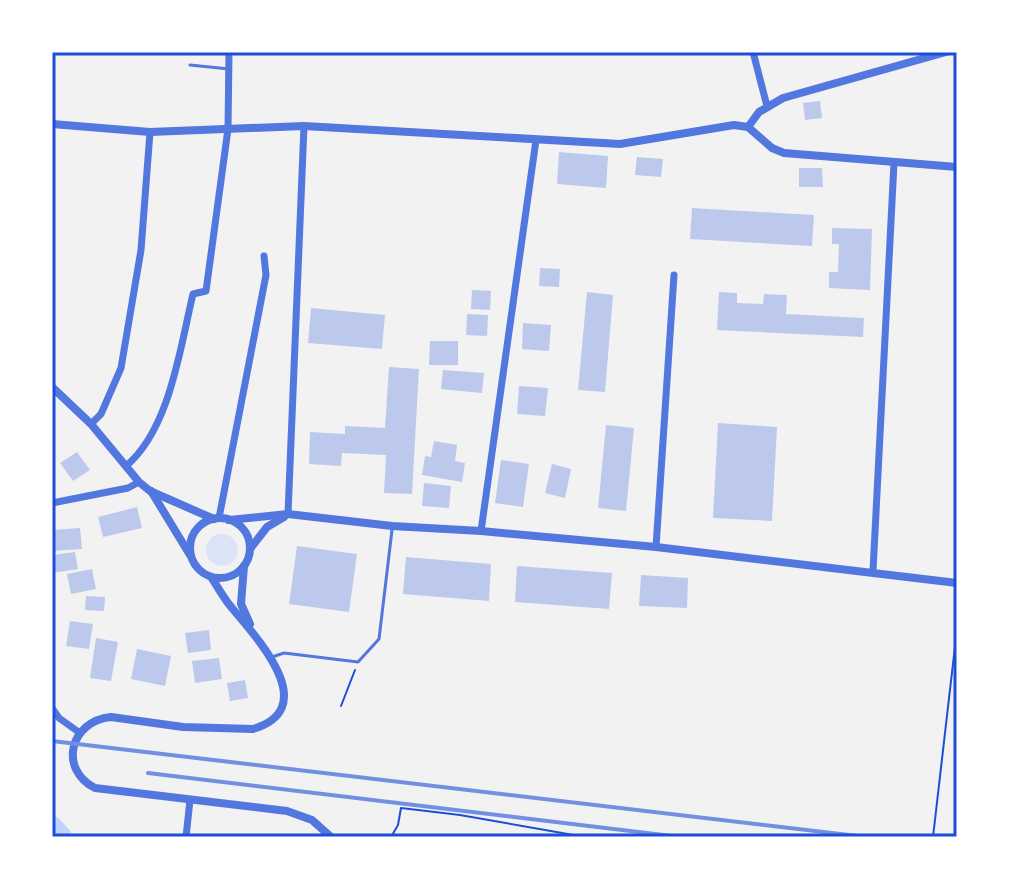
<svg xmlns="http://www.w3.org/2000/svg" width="1009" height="889" font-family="'Public Sans',sans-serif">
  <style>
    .green { fill: #dbe4f7 }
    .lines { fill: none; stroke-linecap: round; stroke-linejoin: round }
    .river { stroke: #bfd3fe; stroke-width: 22 }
    .building { fill: #bdc9ec }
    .path { stroke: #1d4ed8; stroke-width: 2 }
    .service { stroke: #5277de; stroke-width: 3 }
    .minor { stroke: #5277de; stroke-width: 7 }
    .tertiary { stroke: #5277de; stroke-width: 8 }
    .rail { stroke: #7290e2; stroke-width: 4 }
    .neatline { fill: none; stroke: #1d4ed8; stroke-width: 3 }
  </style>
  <rect width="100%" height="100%" fill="#f2f2f2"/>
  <circle class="green" cx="222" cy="550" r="16"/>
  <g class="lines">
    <polyline class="river" points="52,827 61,837"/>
  </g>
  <g class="building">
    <polygon points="820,101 822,118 805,120 803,103"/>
    <polygon points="559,152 608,156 606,188 557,184"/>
    <polygon points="637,157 663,159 661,177 635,175"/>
    <polygon points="799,168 822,168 823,187 799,187"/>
    <polygon points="692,208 814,215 812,246 690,239"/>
    <polygon points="832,228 872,229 870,290 829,288 829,272 838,272 839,244 832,244"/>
    <polygon points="540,268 560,269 559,287 539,286"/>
    <polygon points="472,290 491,291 490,310 471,309"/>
    <polygon points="587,292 613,295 605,392 578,390"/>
    <polygon points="719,292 737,293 737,303 763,304 764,294 787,295 786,314 864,318 863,337 717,330"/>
    <polygon points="311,308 385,315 382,349 308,343"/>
    <polygon points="467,314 488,315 487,336 466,335"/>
    <polygon points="523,323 551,325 549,351 522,349"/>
    <polygon points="430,341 458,341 458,365 429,365"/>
    <polygon points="389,367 419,369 412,494 384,493 386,455 342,453 341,466 309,464 310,432 345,434 345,426 385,428"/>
    <polygon points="443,370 484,373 482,393 441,389"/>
    <polygon points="519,386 548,388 545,416 517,414"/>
    <polygon points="718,423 777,427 772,521 713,518"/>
    <polygon points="606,425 634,428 626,511 598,508"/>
    <polygon points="434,441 457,445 455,461 465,463 462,482 422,475 425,456 431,457"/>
    <polygon points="77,452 90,470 73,481 60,463"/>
    <polygon points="501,460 529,464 523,507 495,503"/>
    <polygon points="552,464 571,469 565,498 545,493"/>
    <polygon points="424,483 451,486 449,508 422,506"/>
    <polygon points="137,507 142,528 103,537 98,517"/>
    <polygon points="80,528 82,549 52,551 52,530"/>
    <polygon points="297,546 357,554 349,612 289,604"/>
    <polygon points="75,552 78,569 52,573 52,555"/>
    <polygon points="406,557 491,564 489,601 403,594"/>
    <polygon points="517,566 612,573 609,609 515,602"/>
    <polygon points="92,569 96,589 71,594 67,574"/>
    <polygon points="641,575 688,578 687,608 639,606"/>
    <polygon points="86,596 105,597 104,611 85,610"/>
    <polygon points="70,621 93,624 89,649 66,646"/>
    <polygon points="209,630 211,650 188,653 185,633"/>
    <polygon points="96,638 118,642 111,681 90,678"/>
    <polygon points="137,649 171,656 165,686 131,679"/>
    <polygon points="219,658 222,679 195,683 192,661"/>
    <polygon points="245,680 248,698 230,701 227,683"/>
  </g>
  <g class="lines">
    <g class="path">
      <polyline points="341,706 355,670"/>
      <polyline points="391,837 398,825 401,808 460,815 585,837"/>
      <polyline points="933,837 957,629"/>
    </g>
    <g class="service">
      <polyline points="190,65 229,69"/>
      <polyline points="272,657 284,653 358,662 379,639 392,530"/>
    </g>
    <g class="minor">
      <polyline points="753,52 767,106"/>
      <polyline points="91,424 101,414 121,368 141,250 150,132"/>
      <path d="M126,466C170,429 180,348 193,294L206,291L228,129L229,52"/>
      <polyline points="52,503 128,488 139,482"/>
      <polyline points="288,514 304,126"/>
      <polyline points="219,518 266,275 264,256"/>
      <polyline points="481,531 536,140"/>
      <polyline points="656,547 674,275"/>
      <polyline points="873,571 894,163"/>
      <polyline points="52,708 59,718 80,733"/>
      <polyline points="186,837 190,800"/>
    </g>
    <g class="tertiary">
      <polyline points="52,124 150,132 304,126 620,144 734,125 748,127 772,148 784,153 957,167"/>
      <polyline points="748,127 759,112 783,98 946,52"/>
      <polyline points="52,387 91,424 139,482 150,491 214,519"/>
      <polyline points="151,491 190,555"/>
      <circle cx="220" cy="548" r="30"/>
      <polyline points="229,520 288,514 392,526 481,531 656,547 957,583"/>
      <polyline points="250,549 267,527 284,517"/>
      <polyline points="244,566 241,604 250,624"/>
      <path d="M211,577C218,587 224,599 232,608C256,637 323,708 253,729L183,727L111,717C70,721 58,769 95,788L287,811L312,820L331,837"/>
    </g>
    <g class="rail">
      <polyline points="52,741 866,837"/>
      <polyline points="148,773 680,837"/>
    </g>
  </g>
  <rect width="1009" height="889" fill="none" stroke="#ffffff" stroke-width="108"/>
  <rect x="54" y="54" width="901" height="781" class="neatline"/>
</svg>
